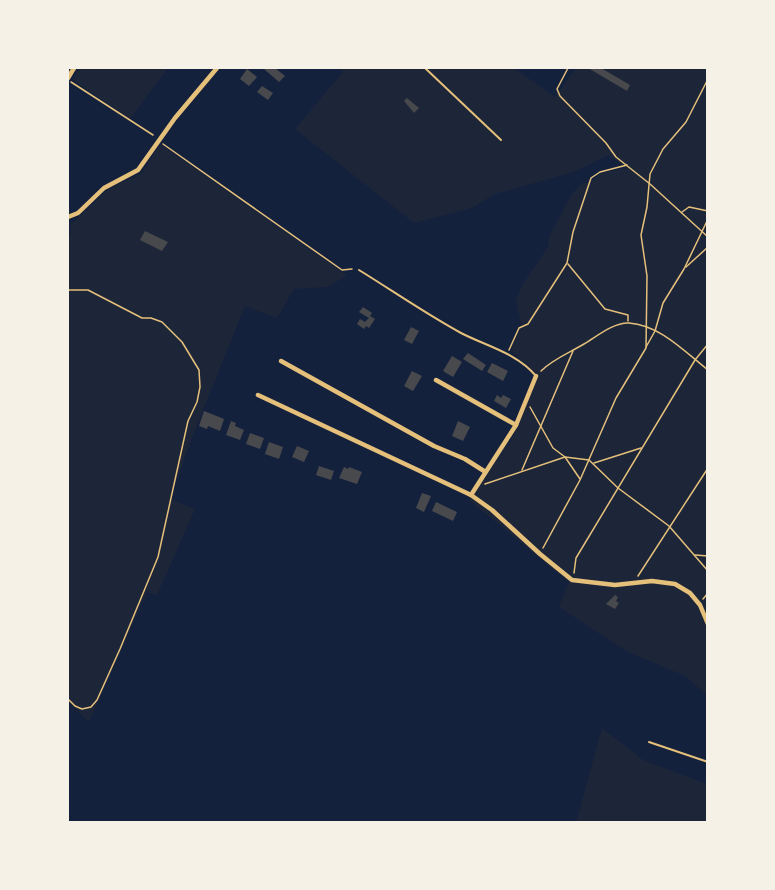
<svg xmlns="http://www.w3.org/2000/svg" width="775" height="890" font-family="'DejaVu Sans',sans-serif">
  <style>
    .green { fill: #1d2539 }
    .building { fill: #48494c }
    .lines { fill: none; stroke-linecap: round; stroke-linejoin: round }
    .path { stroke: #e5c07b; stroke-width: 1.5 }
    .service { stroke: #e5c07b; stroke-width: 2 }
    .minor { stroke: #e5c07b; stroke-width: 4.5 }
  </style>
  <rect width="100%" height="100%" fill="#14213d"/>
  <g class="green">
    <polygon points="79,68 168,68 130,119 73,80"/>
    <polygon points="339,68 514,68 555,97 576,68 707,68 707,695 685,676 626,651 559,607 569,582 469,500 511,440 538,375 512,352 513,342 521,325 516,300 523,284 548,247 549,237 571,195 582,183 590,183 601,173 627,168 608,155 574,172 495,194 472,208 414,223 295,129 343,72"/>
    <polygon points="160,144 347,275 328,287 294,289 277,318 245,306 193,435 170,499 195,509 157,595 147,592 89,722 68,702 68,236 70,236 71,224 110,188 142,173"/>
    <polygon points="602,728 643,760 707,784 707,822 576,822"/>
  </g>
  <g class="building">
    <polygon points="265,68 275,68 285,76 279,82 264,69"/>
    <polygon points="588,68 601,68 630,85 627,91"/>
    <polygon points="247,69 257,77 249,86 240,79"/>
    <polygon points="262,86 273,93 268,100 257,92"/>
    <polygon points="407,98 419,108 414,113 404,101"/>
    <polygon points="145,231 168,242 162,251 140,240"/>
    <polygon points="363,307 372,313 370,316 375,319 369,328 366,326 364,329 357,324 360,319 365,322 369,318 359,312"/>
    <polygon points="411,327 419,331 412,344 404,340"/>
    <polygon points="468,353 486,365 482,371 463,359"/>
    <polygon points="452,356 462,362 453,377 443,371"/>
    <polygon points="492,363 508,371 503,381 487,372"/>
    <polygon points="412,371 422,376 413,391 404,386"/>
    <polygon points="497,395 501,398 503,395 511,399 506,408 494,401"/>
    <polygon points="204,411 224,419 220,431 208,426 207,429 199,426"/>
    <polygon points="231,421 236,423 235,426 244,430 240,440 226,435"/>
    <polygon points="458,421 470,427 463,441 452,436"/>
    <polygon points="250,433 264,438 260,449 246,444"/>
    <polygon points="269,442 283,447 279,459 265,454"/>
    <polygon points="297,446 309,451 304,462 292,457"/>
    <polygon points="319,466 334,471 331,480 316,475"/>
    <polygon points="344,467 348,469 349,467 362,472 357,484 339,478"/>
    <polygon points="422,493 431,496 424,512 416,508"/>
    <polygon points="436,502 457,512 453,521 432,511"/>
    <polygon points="615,595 618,597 616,601 619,603 615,609 606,604"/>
  </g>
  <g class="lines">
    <g class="path">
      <polyline points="568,68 557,89 560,96 606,143 616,157 650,184 708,237"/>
      <polyline points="71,82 153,135"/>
      <polyline points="163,144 342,270 352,269"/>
      <polyline points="682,212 689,207 708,211"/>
      <polyline points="568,264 605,309 628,315 628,321"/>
      <polyline points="686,267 708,247"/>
      <polyline points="68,290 88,290 142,318 151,318 162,322 182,342 199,370 200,387 197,402 188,421 158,557 120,649 97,700 91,707 82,709 75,706 68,699"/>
      <polyline points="646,347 655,331 663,303 684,269 708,219"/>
      <polyline points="509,350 519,328 528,324 567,263 573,232 591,178 600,172 627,165"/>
      <path d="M541,371C553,359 569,353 584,344C596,337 614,322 629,323C660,325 685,352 708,370"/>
      <polyline points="530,407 553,448 565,457 580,479"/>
      <polyline points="594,463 641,448"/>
      <polyline points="522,470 573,351"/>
      <polyline points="485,484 565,457 589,460 618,488 669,526 708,571"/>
      <polyline points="543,548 580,480 616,398 646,348 647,276 641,235 647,207 650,174 663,149 686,122 708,79"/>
      <polyline points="695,555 708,556"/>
      <polyline points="574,573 576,558 695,360 708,344"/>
      <polyline points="638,576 708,468"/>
      <polyline points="703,599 708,593"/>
    </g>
    <g class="service">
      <polyline points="425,68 501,140"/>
      <path d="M359,270C393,291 426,314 461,333C486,346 517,353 536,376"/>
      <polyline points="649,742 708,762"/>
    </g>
    <g class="minor">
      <polyline points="68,78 74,68"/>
      <polyline points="68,217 78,213 104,188 138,170 175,118 217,68"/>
      <polyline points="281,361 434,446 465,459 484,471"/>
      <polyline points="436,380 516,425"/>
      <polyline points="258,395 471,495 492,510 540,554 572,580 615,585 652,581 675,584 690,593 700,605 708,624"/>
      <polyline points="471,495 516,425 536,376"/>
    </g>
  </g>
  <rect width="775" height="890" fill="none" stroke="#f6f1e7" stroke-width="138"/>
</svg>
